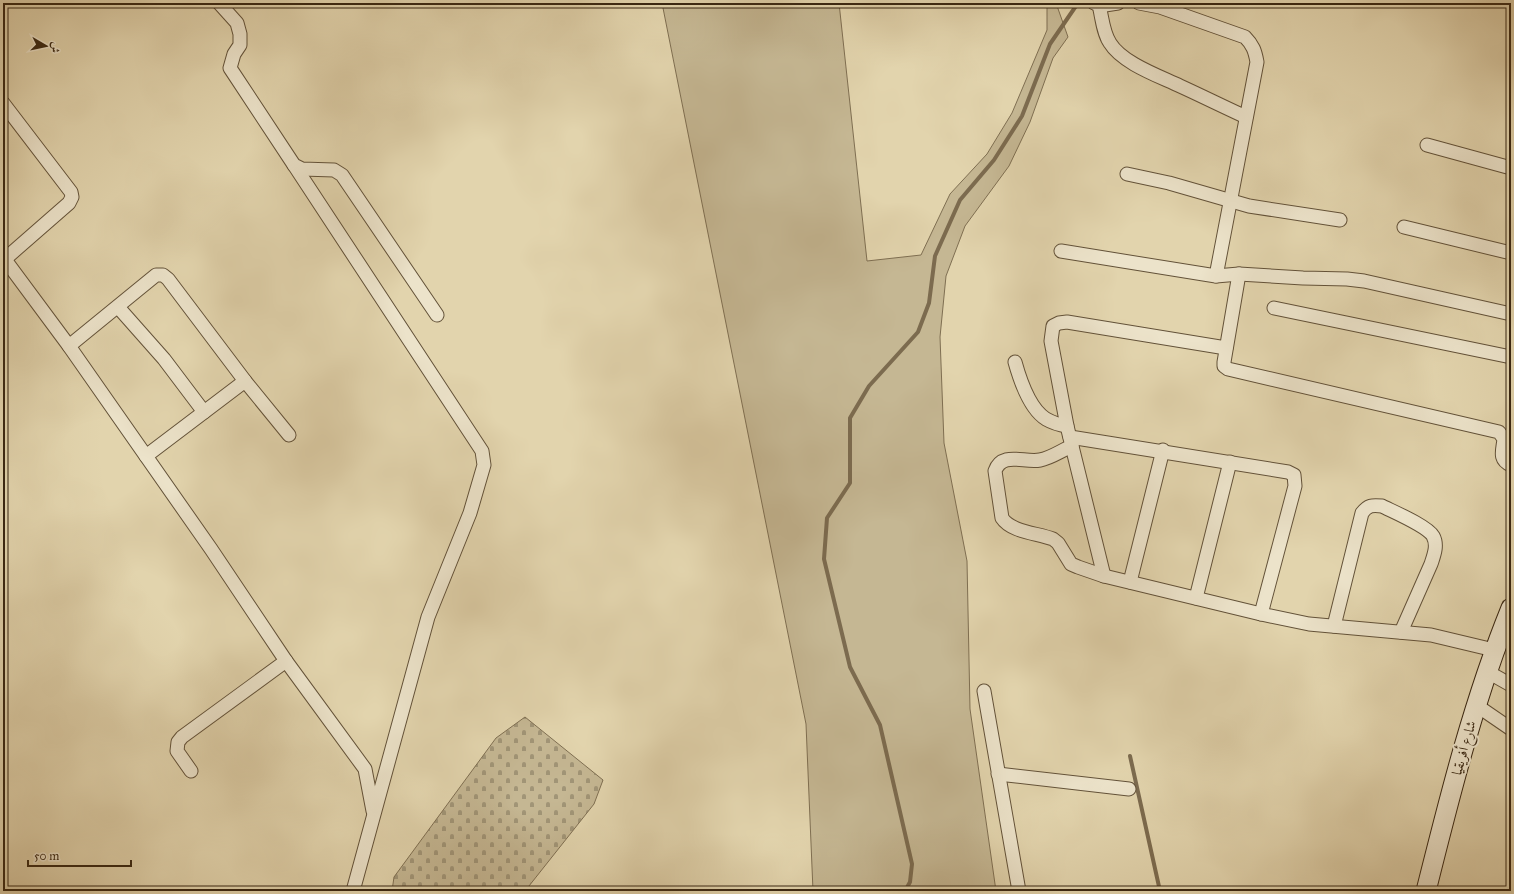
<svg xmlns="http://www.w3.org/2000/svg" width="1514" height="894" font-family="'IM FELL Great Primer',Amiri,serif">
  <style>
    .green { fill: #c5b793; stroke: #7f6f52 }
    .cemetery { fill: url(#cemetery-stones); stroke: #7f6f52 }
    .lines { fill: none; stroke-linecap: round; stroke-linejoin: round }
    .stream { stroke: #7c6b4f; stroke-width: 4 }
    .street-casing { stroke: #635239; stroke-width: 15 }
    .secondary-casing { stroke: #392712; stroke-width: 21 }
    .street { stroke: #ece3ca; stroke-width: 13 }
    .secondary { stroke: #ece3ca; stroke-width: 19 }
    .labels { text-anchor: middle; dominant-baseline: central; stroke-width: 4; stroke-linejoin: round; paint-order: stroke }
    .street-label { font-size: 14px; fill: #392712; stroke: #ece3ca }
  </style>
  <defs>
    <pattern id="cemetery-stones" width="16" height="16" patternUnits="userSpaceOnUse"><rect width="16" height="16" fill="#c5b793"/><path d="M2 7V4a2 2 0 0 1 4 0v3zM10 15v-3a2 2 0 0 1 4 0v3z" fill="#a19577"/></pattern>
  </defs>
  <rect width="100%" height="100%" fill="#e2d4ad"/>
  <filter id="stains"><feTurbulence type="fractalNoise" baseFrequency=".005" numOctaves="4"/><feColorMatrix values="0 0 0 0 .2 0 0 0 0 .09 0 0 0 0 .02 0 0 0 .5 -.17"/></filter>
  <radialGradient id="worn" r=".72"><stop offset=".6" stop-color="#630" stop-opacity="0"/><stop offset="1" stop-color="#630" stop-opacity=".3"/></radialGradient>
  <polygon class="green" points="662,3 839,3 867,261 921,255 950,194 987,154 1012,113 1047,30 1047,3 1056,3 1068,37 1053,58 1030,122 1009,166 965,226 946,276 940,337 944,443 967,561 970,709 996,891 813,891 806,724"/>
  <polygon class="cemetery" points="525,717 603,780 594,804 525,891 392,891 394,877 496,738"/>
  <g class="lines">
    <g class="stream">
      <polyline points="1130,756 1160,891"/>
      <polyline points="905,891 910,882 912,864 880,725 850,667 824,559 827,518 850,483 850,418 869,386 918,332 929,303 935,256 960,200 994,160 1022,116 1050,44 1078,3"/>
    </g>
    <defs>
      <g id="street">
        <polyline points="219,3 237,23 240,34 240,45 234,54 230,68 294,165 302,169 334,170 342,175 437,315"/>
        <polyline points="1094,3 1105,5 1118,3"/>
        <path d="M1139,3L1160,7L1245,37C1253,45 1255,51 1257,62L1216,276"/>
        <path d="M1099,5C1102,17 1103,33 1110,43C1122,63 1159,76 1180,86C1202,96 1224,107 1246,117"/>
        <polyline points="3,103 71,192 72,197 69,203 5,259"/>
        <polyline points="1427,145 1511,168"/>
        <polyline points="294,165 482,451 484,465 470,513 428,617 353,891"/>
        <polyline points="1127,174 1169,183 1249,206 1340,220"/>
        <polyline points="1404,227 1511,253"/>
        <polyline points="1061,251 1216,276 1239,274 1303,278 1347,279 1364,281 1511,314"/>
        <polyline points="3,257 69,346 211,549 286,661 365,769 373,811"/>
        <path d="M1239,274L1224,362V366L1228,369L1499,432L1504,439C1503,450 1498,460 1511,465"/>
        <polyline points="118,307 164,359 204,412"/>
        <polyline points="1274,308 1511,357"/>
        <polyline points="69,346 156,275 163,275 168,279 245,381 289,435"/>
        <path d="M1015,362C1020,380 1030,409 1046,419C1053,423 1060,425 1067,426"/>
        <polyline points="1070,437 1288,472 1294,475 1295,486 1261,614"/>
        <path d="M1072,446C1062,450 1051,458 1040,460C1024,463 1002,451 995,471L1002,518C1011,532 1037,533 1053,539L1058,543L1071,564L1078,567L1104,576L1261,614L1309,624L1431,635L1494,650"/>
        <polyline points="146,456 245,381"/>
        <polyline points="1104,576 1067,426 1051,341 1053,326 1059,323 1067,322 1226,348"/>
        <polyline points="1130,582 1163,450"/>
        <polyline points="1196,598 1230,462"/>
        <path d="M1334,626L1362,513C1368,505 1372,505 1382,506C1394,512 1427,526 1433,536C1438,545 1434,555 1431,564L1401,632"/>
        <polyline points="1488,672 1511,685"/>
        <polyline points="984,691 1019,891"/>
        <polyline points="1476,705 1511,729"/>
        <polyline points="191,771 177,751 178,742 182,737 286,661"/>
        <polyline points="998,774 1129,789"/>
      </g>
      <path id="secondary" d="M1426,891C1450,795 1474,699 1511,608"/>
    </defs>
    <use href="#street" class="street-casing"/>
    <use href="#secondary" class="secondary-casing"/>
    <use href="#street" class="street"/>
    <use href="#secondary" class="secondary"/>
  </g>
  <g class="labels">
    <g class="street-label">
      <text transform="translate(1464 748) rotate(-74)">شارع أفريقيا</text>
    </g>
  </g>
  <rect width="1514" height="894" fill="none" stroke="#e2d4ad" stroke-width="16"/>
  <rect x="4" y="4" width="1506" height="886" fill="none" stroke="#392712" stroke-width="2"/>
  <rect x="8" y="8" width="1498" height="878" fill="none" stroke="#392712"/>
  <g transform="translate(46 46) rotate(99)" stroke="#ece3ca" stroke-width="3" paint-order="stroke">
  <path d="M0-3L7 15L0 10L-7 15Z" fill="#392712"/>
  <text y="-6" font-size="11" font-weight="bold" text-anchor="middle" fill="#392712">ش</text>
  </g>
  <path d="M28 860v6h103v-6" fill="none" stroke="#392712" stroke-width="2"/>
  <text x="34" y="860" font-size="12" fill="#392712" stroke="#ece3ca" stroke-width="3" paint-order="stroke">50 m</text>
  <rect width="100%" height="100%" filter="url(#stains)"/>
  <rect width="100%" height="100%" fill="url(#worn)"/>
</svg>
